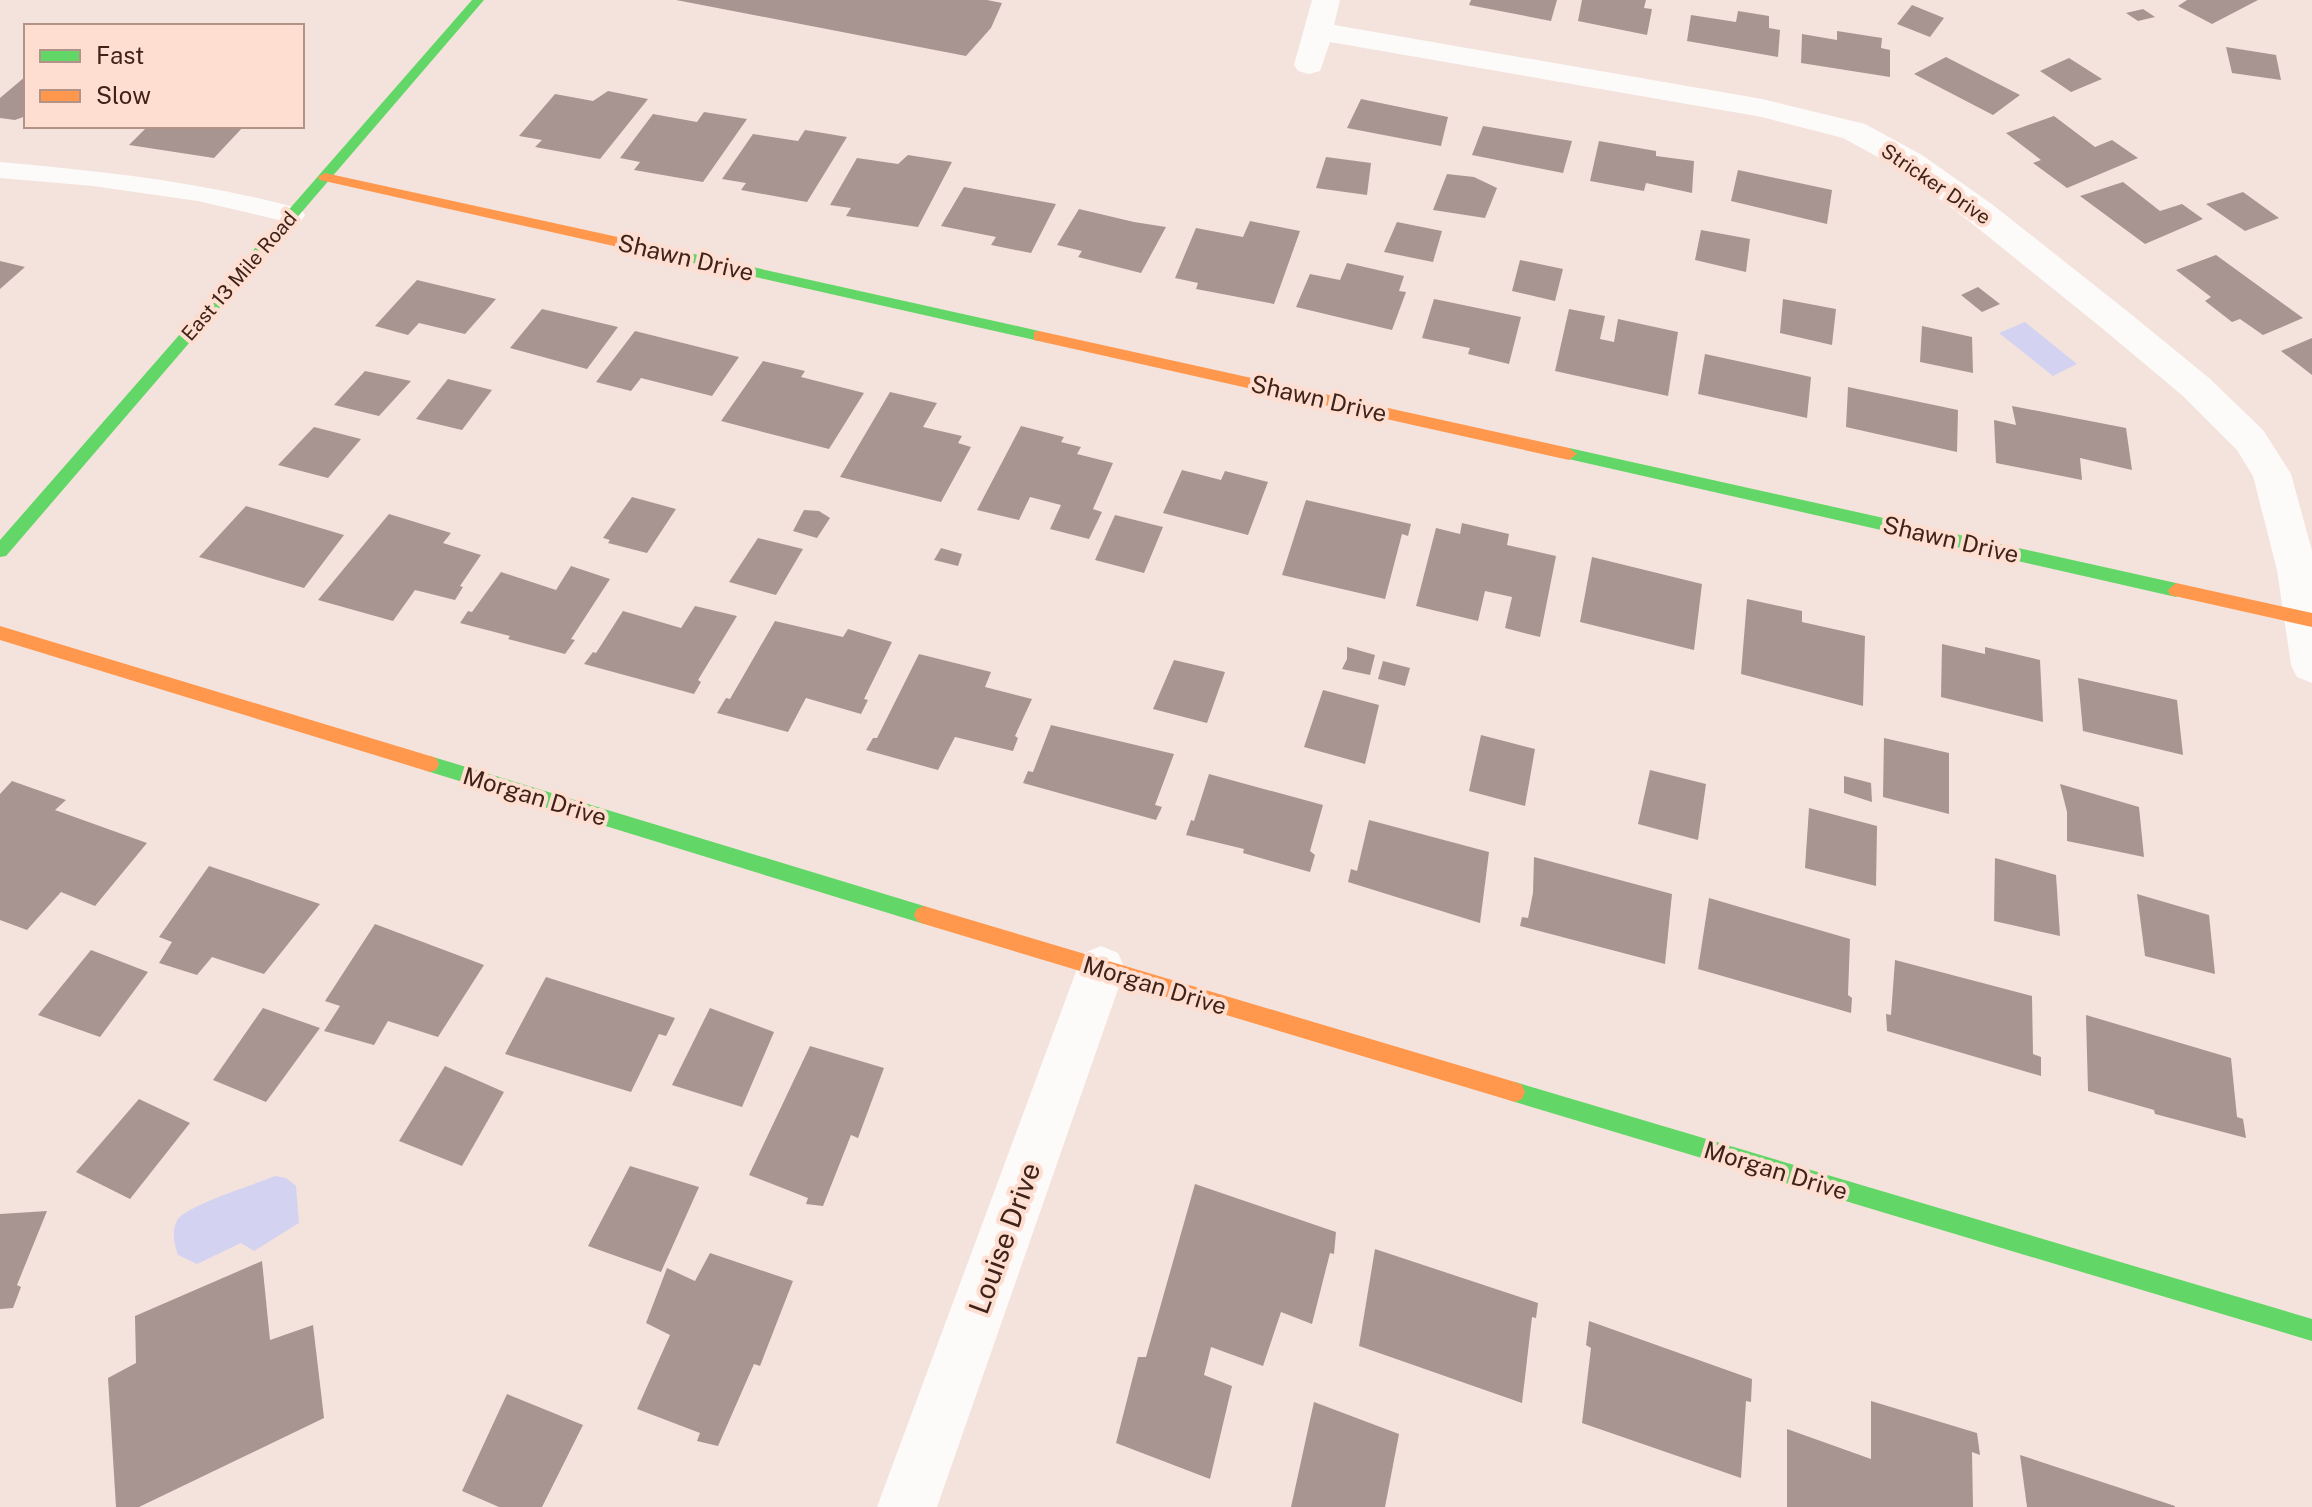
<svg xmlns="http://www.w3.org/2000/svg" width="2312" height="1507" font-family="'Public Sans',sans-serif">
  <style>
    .water { fill: #d4d2f1 }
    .building { fill: #a89591 }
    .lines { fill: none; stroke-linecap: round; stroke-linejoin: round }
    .lane { fill: #fdfbfa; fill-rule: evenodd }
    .street { fill: #fdfbfa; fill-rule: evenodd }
    .fast { fill: #63d668; fill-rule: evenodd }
    .slow { fill: #ff974d; fill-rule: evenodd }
    .labels { text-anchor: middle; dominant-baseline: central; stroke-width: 8; stroke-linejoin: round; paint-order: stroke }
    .far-street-label { font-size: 20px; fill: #402317; stroke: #ffded2 }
    .street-label { font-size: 24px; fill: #402317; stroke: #ffded2 }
    .near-street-label { font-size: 28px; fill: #402317; stroke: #ffded2 }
  </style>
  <rect width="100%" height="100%" fill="#f4e3dc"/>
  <g class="water">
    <polygon points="2025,322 2077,364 2053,376 1999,333"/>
    <path d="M275,1176L286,1178L296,1186L299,1223L254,1251L241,1243L197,1264L178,1255C174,1244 171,1230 178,1219C188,1205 256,1184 275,1176Z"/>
  </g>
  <g class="building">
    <polygon points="676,0 987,0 1002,3 991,28 966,56"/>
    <polygon points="1471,0 1557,0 1551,21 1469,5"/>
    <polygon points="1582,0 1646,0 1644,8 1652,9 1647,35 1578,21"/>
    <polygon points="2187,0 2258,0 2212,24 2178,6"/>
    <polygon points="1912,5 1944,18 1930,37 1897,24"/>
    <polygon points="2143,9 2155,17 2138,21 2126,13"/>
    <polygon points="1738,11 1769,16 1769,28 1780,30 1778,57 1687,41 1691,15 1736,22"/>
    <polygon points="1837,31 1882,38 1881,48 1890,50 1890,77 1801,63 1802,34 1837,40"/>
    <polygon points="2226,47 2276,55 2281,80 2232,73"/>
    <polygon points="1946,57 2020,95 1993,115 1914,74"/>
    <polygon points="2069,58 2102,79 2071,92 2040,71"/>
    <polygon points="26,76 26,116 15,120 0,118 0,98"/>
    <polygon points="608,91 648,99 600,159 535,147 542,140 519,136 555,94 593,101"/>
    <polygon points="1361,99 1448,117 1441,146 1347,128"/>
    <polygon points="704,112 747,119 703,182 634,170 640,162 620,158 653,114 697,122"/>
    <polygon points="2054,116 2095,147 2112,140 2138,158 2067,188 2033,163 2041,160 2006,133"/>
    <polygon points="148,126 244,126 214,158 129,145"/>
    <polygon points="1483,126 1572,141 1563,173 1472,155"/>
    <polygon points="805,130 847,137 807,202 741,190 746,183 722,179 753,134 798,141"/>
    <polygon points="1599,141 1656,151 1656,156 1694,161 1692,193 1646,183 1644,191 1590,181"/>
    <polygon points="908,155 952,162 918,227 846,216 851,208 830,205 857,158 898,164"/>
    <polygon points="1326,157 1371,163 1367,195 1316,188"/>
    <polygon points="1738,170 1832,190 1827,224 1731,201"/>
    <polygon points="1447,174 1474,177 1497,188 1485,218 1433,210"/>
    <polygon points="2123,182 2160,211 2182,204 2203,219 2145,244 2080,196"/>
    <polygon points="964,187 1056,204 1031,253 991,245 996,237 941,226"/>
    <polygon points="2243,192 2279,218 2245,231 2206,204"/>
    <polygon points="1079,209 1134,222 1166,227 1141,273 1078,257 1082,251 1057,245"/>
    <polygon points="1250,221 1300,231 1274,304 1196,289 1198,283 1175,278 1196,228 1243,237"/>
    <polygon points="1397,222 1442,231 1433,262 1384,252"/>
    <polygon points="1701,230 1750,239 1746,272 1695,260"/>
    <polygon points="2216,255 2303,318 2263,335 2240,319 2232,322 2205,301 2211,297 2176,270"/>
    <polygon points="1520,260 1563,269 1555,301 1512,291"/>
    <polygon points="0,261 25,267 0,289"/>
    <polygon points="1347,263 1404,276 1399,291 1406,292 1392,330 1296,307 1310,274 1340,280"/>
    <polygon points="417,280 496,299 465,334 419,323 408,335 375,326"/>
    <polygon points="1978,287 2000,304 1982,312 1961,295"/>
    <polygon points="1434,299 1521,317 1509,364 1468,354 1470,348 1422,338"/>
    <polygon points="1783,299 1836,309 1832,345 1780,333"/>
    <polygon points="542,309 618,327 587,369 510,348"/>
    <polygon points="1569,309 1605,316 1600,339 1614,342 1618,319 1678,332 1668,396 1555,371"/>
    <polygon points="1922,326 1972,337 1973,373 1920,362"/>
    <polygon points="635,331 739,357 712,396 641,378 631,391 596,382"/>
    <polygon points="2312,338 2312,375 2281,351"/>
    <polygon points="1705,354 1811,377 1807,418 1698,394"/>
    <polygon points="763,361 805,371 801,377 864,393 829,449 721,421"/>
    <polygon points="365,371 411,381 379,416 334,405"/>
    <polygon points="448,379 492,390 462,430 416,419"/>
    <polygon points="1848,387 1958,410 1957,452 1846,427"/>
    <polygon points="890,392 937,403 923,427 962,436 958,443 971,447 941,502 840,477"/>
    <polygon points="2012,406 2126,428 2132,470 2080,458 2082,480 1996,463 1994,420 2016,425"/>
    <polygon points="1021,426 1064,437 1061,442 1081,447 1077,454 1113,463 1093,509 1102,512 1089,539 1050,529 1061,505 1030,497 1019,520 977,510"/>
    <polygon points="314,427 361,439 328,478 278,465"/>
    <polygon points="1182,470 1221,480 1225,471 1268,482 1248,535 1163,513"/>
    <polygon points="632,497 676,509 647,553 608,543 610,540 603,538"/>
    <polygon points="1306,500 1411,524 1408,536 1402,534 1385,599 1282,575"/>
    <polygon points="246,506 344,535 304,588 199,557"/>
    <polygon points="804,510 819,511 830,518 817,538 793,531"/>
    <polygon points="389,514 451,533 443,543 481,555 460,586 463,587 455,600 415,590 393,621 318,600"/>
    <polygon points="1115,515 1163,527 1144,573 1095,560"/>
    <polygon points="1462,523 1509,534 1507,545 1556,556 1540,637 1505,628 1512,597 1485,591 1478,621 1416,606 1436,528 1460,534"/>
    <polygon points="758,538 803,549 776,595 729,582"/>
    <polygon points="941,548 962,554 958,566 934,560"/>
    <polygon points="1592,557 1702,584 1694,650 1580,622"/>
    <polygon points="571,566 610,579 571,639 575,640 565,654 508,639 510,636 460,623 468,611 472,612 501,572 556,590"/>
    <polygon points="1747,599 1802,611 1802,622 1865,636 1863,706 1741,674"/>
    <polygon points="695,606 737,616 698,680 701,682 694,694 584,664 593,652 596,653 623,611 681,628"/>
    <polygon points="775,621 843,637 848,629 892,642 864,699 868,700 861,714 806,698 788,732 717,713 726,698 730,699"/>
    <polygon points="1942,644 1985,654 1985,647 2040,660 2043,722 1941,697"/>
    <polygon points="1347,647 1375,655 1370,675 1342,669 1347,659"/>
    <polygon points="919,654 991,672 985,687 1032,699 1015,736 1018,738 1013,751 955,737 938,770 866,750 873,738 877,738"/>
    <polygon points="1174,660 1225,672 1207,723 1153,709"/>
    <polygon points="1383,661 1410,668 1405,686 1378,679"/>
    <polygon points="2078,678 2177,700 2183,755 2083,731"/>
    <polygon points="1323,690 1379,705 1365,764 1304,747"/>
    <polygon points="1051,725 1174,754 1155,805 1162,807 1156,820 1023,783 1028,771 1033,772"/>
    <polygon points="1481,735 1535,749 1525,806 1469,791"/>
    <polygon points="1884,738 1949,753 1949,814 1883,797"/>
    <polygon points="1650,770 1706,784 1698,840 1638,824"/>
    <polygon points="1209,774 1323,805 1310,851 1315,855 1310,872 1243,853 1244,849 1186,835 1191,820 1194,821"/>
    <polygon points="1844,776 1871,783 1872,802 1844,793"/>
    <polygon points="12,781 66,800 55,810 147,843 95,906 61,892 27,930 0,920 0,794"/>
    <polygon points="2060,784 2139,807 2144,857 2067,841 2067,812"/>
    <polygon points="1809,808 1877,826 1876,886 1805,868"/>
    <polygon points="1369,820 1489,852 1480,923 1348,882 1351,869 1357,871"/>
    <polygon points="1534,857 1672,894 1665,964 1520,926 1522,917 1528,918 1533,893"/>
    <polygon points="1995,858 2056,875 2060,936 1994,921"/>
    <polygon points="209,866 320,904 264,974 212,957 197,975 159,963 172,942 159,937"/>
    <polygon points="2137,894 2209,915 2215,974 2145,956"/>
    <polygon points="1709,898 1850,939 1848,995 1852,998 1851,1013 1698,969"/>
    <polygon points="375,924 484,965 438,1037 388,1021 374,1045 324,1031 340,1006 325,1001"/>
    <polygon points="91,950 148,972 100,1037 38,1015"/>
    <polygon points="1895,960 2032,996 2033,1054 2041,1057 2041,1076 1887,1031 1886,1014 1891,1015"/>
    <polygon points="546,977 675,1018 666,1036 659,1034 631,1092 505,1054"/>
    <polygon points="263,1008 320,1028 266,1102 213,1080"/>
    <polygon points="710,1008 774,1032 742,1107 672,1085"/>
    <polygon points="2086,1015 2231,1058 2237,1117 2243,1119 2246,1138 2155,1114 2154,1110 2088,1091"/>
    <polygon points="810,1046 884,1068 858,1138 851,1135 823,1206 806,1204 808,1198 749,1175"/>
    <polygon points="445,1066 504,1092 462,1166 399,1141"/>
    <polygon points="139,1099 190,1123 130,1199 76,1172"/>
    <polygon points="630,1166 699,1187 661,1272 588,1246"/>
    <polygon points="1195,1184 1336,1232 1334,1254 1330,1253 1312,1324 1281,1312 1263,1366 1211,1347 1204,1375 1232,1386 1210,1479 1116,1443 1138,1357 1146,1357"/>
    <polygon points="47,1211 17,1285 21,1287 13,1308 0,1309 0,1214"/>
    <polygon points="1375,1249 1538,1303 1536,1318 1532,1317 1522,1403 1359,1346"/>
    <polygon points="710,1253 793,1281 760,1366 754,1364 718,1446 697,1441 700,1433 637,1409 670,1335 646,1323 667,1268 695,1281"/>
    <polygon points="262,1261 270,1340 313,1325 324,1418 139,1507 116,1507 108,1378 136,1363 135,1316"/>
    <polygon points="1589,1321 1752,1379 1751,1402 1746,1401 1741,1478 1582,1423 1591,1348 1586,1345"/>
    <polygon points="507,1394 583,1425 542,1507 499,1507 462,1491"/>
    <polygon points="1871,1401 1977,1433 1980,1455 1972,1452 1973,1507 1787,1507 1787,1429 1871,1459"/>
    <polygon points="1314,1402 1399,1434 1385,1507 1291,1507"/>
    <polygon points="2020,1455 2175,1506 2175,1507 2027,1507"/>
  </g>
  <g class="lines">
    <path class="lane" d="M0,162C102,171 202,182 301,209L305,215L301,221L292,223L198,201L93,186L0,178Z"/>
    <g class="street">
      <polygon points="1312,0 1340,0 1334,25 1762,99 1865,124 1922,155 1993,205 2127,311 2209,378 2263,430 2291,474 2312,551 2312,683 2297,677 2291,665 2277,570 2253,476 2237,450 2183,396 2103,329 1969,221 1900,169 1843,138 1762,117 1330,42 1320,71 1309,74 1298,71 1294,65"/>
      <polygon points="1101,946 1118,953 1125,969 937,1507 877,1507 1077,969 1084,953"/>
    </g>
    <g class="fast">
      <polygon points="472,0 484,0 6,556 0,557 0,540"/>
      <polygon points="636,241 1039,331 1046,336 1039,341 631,249 631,243"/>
      <polygon points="1569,448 2176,583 2184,590 2176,597 1564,458 1561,454"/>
      <polygon points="430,756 924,906 931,909 934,915 931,921 924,924 430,772 424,770 421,764 424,758"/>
      <polygon points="1515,1082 2312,1319 2312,1341 1515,1102 1508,1099 1505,1092 1508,1085"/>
    </g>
    <g class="slow">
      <polygon points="325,173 636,241 643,246 636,251 320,180 318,177"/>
      <polygon points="1039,331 1569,448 1577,454 1569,460 1034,340 1034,332"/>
      <polygon points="2176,583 2312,613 2312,627 2170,595 2168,590"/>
      <polygon points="0,626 430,756 436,758 439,764 436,770 430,772 0,640"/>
      <polygon points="924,906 1515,1082 1522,1085 1525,1092 1522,1099 1515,1102 924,924 917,921 914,915 917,909"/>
    </g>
  </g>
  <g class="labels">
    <g class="far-street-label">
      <text transform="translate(1936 184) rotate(34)">Stricker Drive</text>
      <text transform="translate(239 276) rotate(-49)">East 13 Mile Road</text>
    </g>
    <g class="street-label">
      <text transform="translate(686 257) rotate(13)">Shawn Drive</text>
      <text transform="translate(1319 398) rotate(13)">Shawn Drive</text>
      <text transform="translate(1951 539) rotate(13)">Shawn Drive</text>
      <text transform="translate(535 796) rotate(17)">Morgan Drive</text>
      <text transform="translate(1155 985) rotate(17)">Morgan Drive</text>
      <text transform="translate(1776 1170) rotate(17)">Morgan Drive</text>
    </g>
    <g class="near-street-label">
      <text transform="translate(1004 1238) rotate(-70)">Louise Drive</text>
    </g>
  </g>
  <rect x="24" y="24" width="280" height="104" fill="#ffded2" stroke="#b39387" stroke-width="2"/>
  <rect x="40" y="50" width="40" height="12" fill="#63d668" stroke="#b39387" stroke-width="2"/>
  <text x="96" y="64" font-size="24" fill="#402317">Fast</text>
  <rect x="40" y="90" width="40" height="12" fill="#ff974d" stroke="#b39387" stroke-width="2"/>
  <text x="96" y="104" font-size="24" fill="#402317">Slow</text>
</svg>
